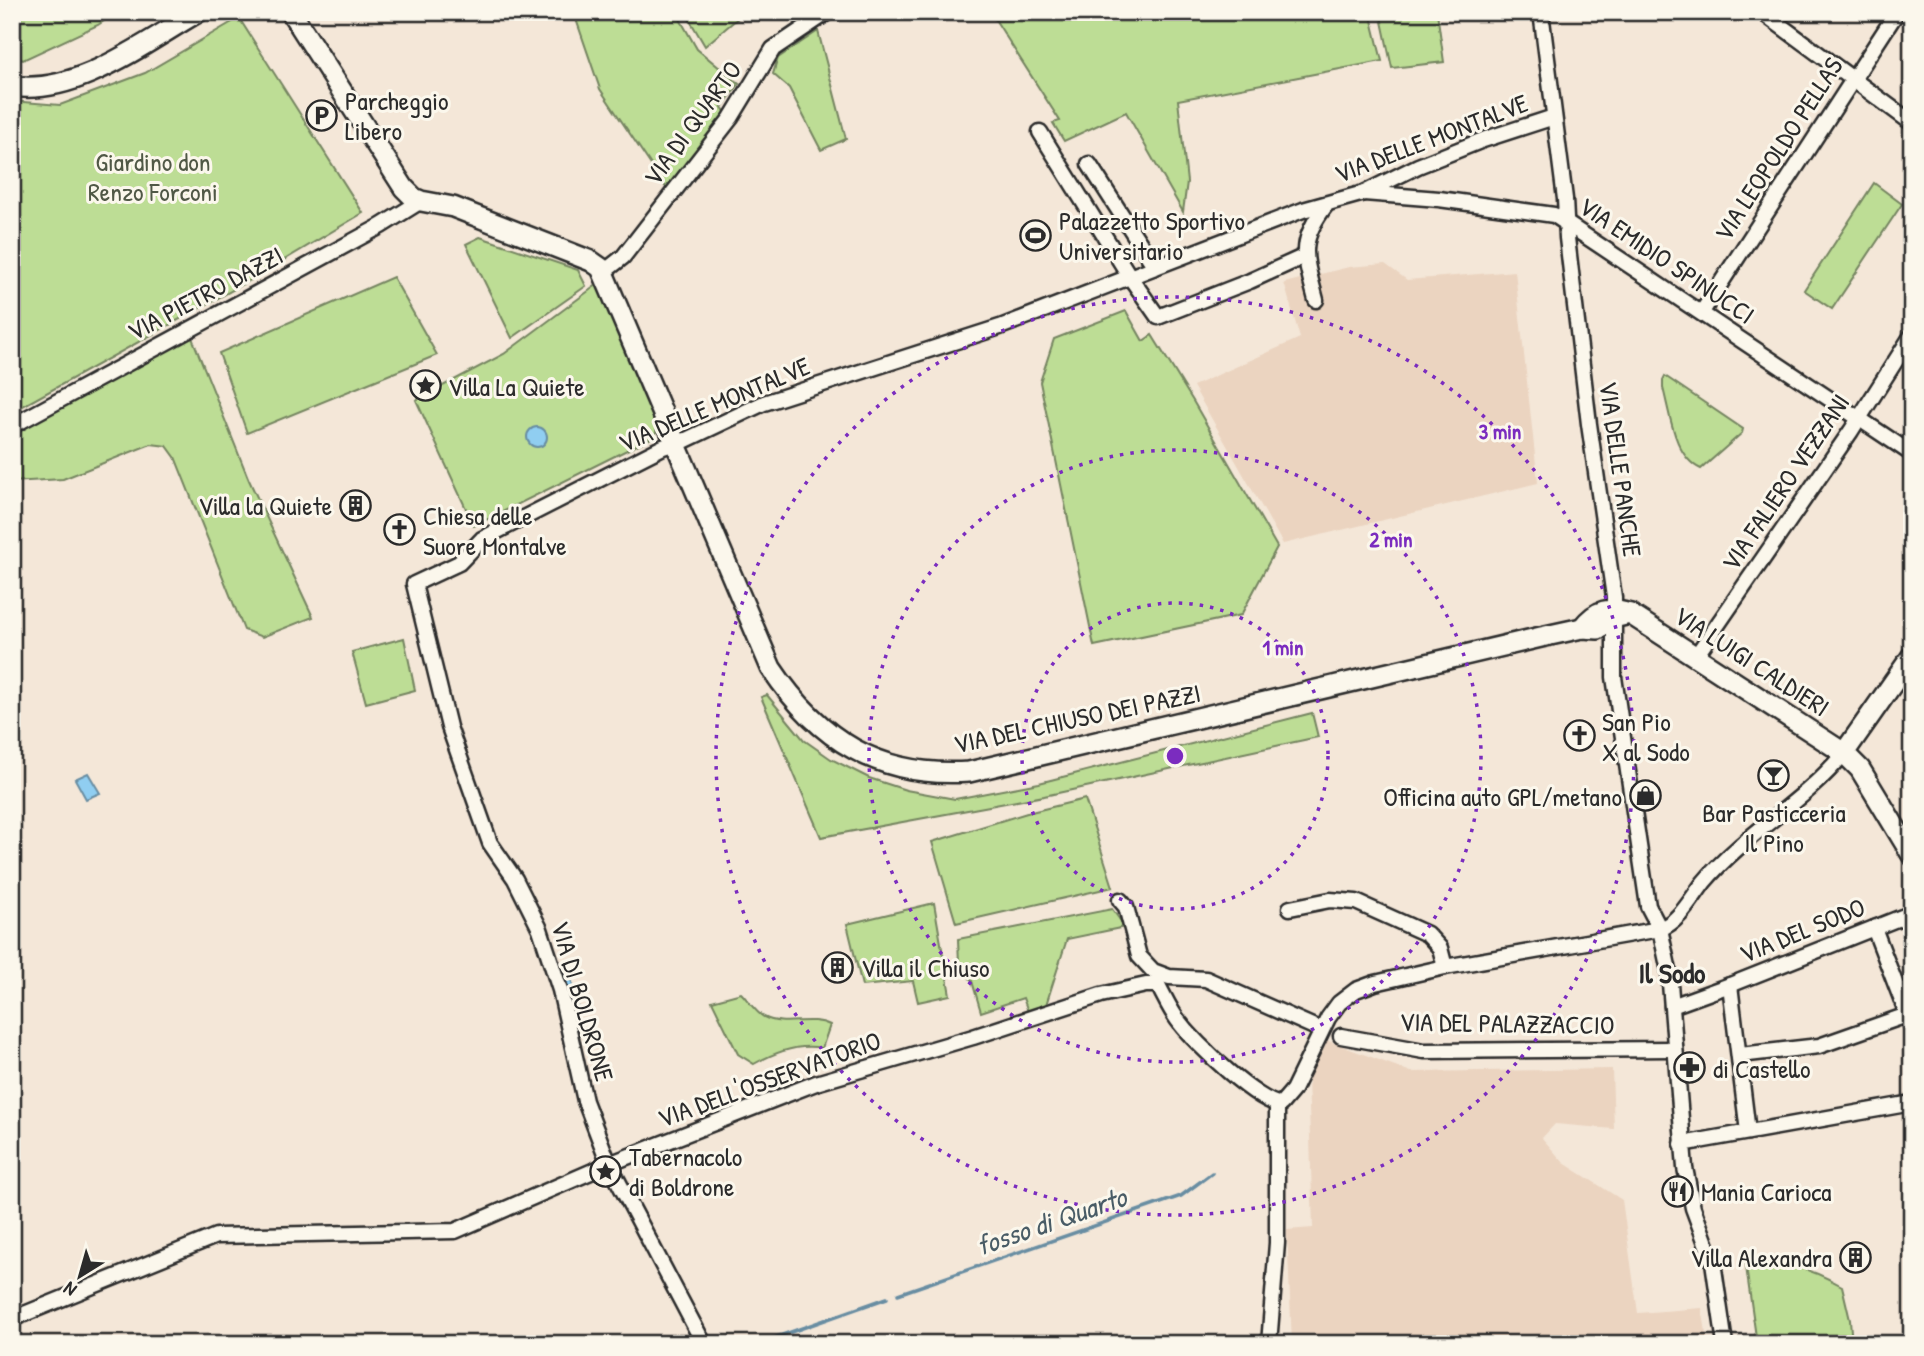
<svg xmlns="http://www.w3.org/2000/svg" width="1924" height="1356" font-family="'Patrick Hand',sans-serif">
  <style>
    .built { fill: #ebd4c0 }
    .green { fill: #bddd95; stroke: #748460; stroke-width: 2 }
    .water { fill: #90cef1; stroke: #688da2; stroke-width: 2 }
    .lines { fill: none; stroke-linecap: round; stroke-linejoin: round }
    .stream { stroke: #688da2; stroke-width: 3.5 }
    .street-casing { stroke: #2b2b2b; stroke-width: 19 }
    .secondary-casing { stroke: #2b2b2b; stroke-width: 24 }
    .street { stroke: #fbf7ec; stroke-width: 14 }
    .secondary { stroke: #fbf7ec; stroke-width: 19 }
    .ring { fill: none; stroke: #7b2cbf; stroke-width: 3.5; stroke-dasharray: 3.5 7 }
    .labels { text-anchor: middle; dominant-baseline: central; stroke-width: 6; stroke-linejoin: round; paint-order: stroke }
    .poi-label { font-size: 26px; fill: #2b2b2b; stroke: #fbf7ec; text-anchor: start }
    .street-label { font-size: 26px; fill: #2b2b2b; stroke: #fbf7ec }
    .park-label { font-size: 26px; fill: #505846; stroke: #fbf7ec }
    .neighbourhood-label { font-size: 28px; font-weight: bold; fill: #2b2b2b; stroke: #fbf7ec }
    .water-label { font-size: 28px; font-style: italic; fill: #495c66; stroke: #fbf7ec }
    .centre { fill: #7b2cbf; stroke: #fbf7ec; stroke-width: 3.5 }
    .ring-label { font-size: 21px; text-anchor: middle; font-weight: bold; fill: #7b2cbf; stroke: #fbf7ec; stroke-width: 6; stroke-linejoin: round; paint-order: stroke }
  </style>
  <rect width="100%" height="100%" fill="#f4e7d8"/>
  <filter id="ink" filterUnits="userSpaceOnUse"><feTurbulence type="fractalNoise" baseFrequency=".0143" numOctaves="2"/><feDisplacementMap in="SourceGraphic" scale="14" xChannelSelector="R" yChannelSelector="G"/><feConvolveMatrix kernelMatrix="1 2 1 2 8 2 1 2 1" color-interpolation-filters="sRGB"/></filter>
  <g filter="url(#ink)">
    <g class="built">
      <polygon points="1385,264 1407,280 1515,271 1538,483 1283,544 1193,386 1300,338 1284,283 1349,267"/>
      <polygon points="1326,1040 1411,1072 1612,1069 1614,1129 1555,1124 1542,1138 1564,1163 1622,1200 1638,1313 1702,1308 1708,1344 1292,1344 1287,1230 1313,1228 1308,1077"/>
    </g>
    <g class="green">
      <polygon points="12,12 117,12 98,25 23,60 12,55"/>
      <polygon points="585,12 676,12 697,49 739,84 722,107 726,113 667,189 600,89 575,16"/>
      <polygon points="685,12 745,12 705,46"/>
      <polygon points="1370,12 1382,61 1178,100 1187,182 1183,212 1126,112 1064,141 1053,123 1060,121 991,13"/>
      <polygon points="1380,12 1437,12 1444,62 1392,68"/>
      <polygon points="239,18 363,213 249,281 12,412 12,101 60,105 145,73"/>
      <polygon points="818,31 846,139 821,150 789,88 773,74 778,58"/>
      <polygon points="1874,183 1902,204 1832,309 1804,290"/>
      <polygon points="480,237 578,270 586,286 512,338 466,244"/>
      <polygon points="393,277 437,355 247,433 219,353"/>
      <polygon points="598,284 657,427 655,436 474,526 416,400 504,354"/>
      <polygon points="1126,311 1143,341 1152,335 1193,401 1277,547 1241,615 1094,646 1040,382 1054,339"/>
      <polygon points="191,335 249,480 313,617 262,637 244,630 175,457 167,446 151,444 63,479 12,482 12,433"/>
      <path d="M1665,376L1743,429L1742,433L1701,469C1674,457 1670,414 1663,388V380Z"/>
      <polygon points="404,638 415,690 366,703 352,652"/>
      <polygon points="767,695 804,740 831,759 869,778 906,790 955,799 1039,783 1312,713 1318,737 1044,796 821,837 761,697"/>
      <polygon points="1085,799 1113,887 956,923 932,842 1027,813"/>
      <polygon points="934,903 950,995 918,1002 913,981 862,986 847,924"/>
      <polygon points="1112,909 1125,927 1067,939 1045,1008 1029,1014 1023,998 981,1012 972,981 959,964 958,939"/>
      <path d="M741,993C748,1000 756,1013 764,1017C785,1028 809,1015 830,1025L822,1048C798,1043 775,1052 754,1064L738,1054L712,1001Z"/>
      <path d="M1745,1260C1786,1262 1806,1266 1842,1286L1850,1320L1852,1344H1757Z"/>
    </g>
    <g class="water">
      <circle cx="537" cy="437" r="10"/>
      <polygon points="88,773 100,793 86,799 75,779"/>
      <polygon points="570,973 578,1009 570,1011 561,976"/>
    </g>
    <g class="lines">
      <g class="stream">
        <polyline points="898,1294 1181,1196 1212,1173"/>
        <polyline points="757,1344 887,1298"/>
      </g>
      <defs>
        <g id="street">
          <polyline points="1762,12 1912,123"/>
          <polyline points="1040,132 1130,277 1158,317 1250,281 1305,256"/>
          <polyline points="1089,164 1155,267"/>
          <polyline points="1364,193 1439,199 1554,215 1912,454"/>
          <polyline points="604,272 623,257 731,118 773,49 828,12"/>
          <path d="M1316,300C1305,257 1297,243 1326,205"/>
          <polyline points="1702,312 1897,12"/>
          <polyline points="12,426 381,226 421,201"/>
          <polyline points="1696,656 1851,431 1912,335"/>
          <polyline points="1120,900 1126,907 1139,956 1153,971 1169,977 1206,979 1321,1030"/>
          <polyline points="1290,908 1330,900 1356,902 1427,934 1440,948 1445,967"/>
          <polyline points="1874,928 1912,1027"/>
          <polyline points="1730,985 1748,1132"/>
          <polyline points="1672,1006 1730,985 1912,913"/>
          <polyline points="1341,1036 1424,1051 1673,1049"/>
          <polyline points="1740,1055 1819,1046 1907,1015"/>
          <polyline points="1682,1144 1912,1103"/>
          <path d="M12,1319L216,1236L455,1231L609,1164L816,1083L973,1037L1101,995L1146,985H1158C1165,998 1171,1012 1180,1023C1194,1042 1260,1105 1281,1104L1293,1090L1328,1018L1339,1003L1356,990L1375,983L1445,967L1660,929L1648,906L1614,677V597L1589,424L1567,238L1565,199L1541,12"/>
          <polyline points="704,1344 609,1164 585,1101 560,990 540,929 515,879 490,843 449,727 414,584 459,563 482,539 663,447 686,440 764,403 1000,327 1303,210 1364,193 1418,166 1483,140 1554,117"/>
          <polyline points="1269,1344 1277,1243 1277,1105"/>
          <path d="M1725,1344L1713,1262L1693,1208L1685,1168L1669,971L1660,929C1680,921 1691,899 1704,882C1745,833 1804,803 1844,753"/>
        </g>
        <g id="secondary">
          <path d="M291,12L404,188L414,198L421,201L453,207L591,261L601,268L771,668C819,740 879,778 969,772L1541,637L1582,628L1598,629L1613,618L1630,614"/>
          <path d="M12,86C76,96 144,43 198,12"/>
          <path d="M1582,628C1597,609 1608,607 1630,614L1844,753L1860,769L1912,855"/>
          <polyline points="1844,753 1912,656"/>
        </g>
      </defs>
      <use href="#street" class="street-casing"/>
      <use href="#secondary" class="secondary-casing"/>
      <use href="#street" class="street"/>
      <use href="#secondary" class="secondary"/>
    </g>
  </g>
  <g class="ring">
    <circle cx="1175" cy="756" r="153"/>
    <circle cx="1175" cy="756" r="306"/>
    <circle cx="1175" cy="756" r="459"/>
  </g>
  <defs>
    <symbol id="parking-ring" viewBox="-11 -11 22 22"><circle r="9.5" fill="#fbf7ec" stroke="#2b2b2b" stroke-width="1.5"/><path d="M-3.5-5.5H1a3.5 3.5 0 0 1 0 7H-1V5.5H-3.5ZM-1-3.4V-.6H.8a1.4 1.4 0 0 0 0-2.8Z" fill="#2b2b2b"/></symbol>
    <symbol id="stadium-ring" viewBox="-11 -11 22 22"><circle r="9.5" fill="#fbf7ec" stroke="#2b2b2b" stroke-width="1.5"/><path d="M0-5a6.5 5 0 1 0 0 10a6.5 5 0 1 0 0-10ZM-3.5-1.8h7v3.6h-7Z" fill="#2b2b2b"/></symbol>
    <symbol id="sight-ring" viewBox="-11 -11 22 22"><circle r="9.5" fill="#fbf7ec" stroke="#2b2b2b" stroke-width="1.5"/><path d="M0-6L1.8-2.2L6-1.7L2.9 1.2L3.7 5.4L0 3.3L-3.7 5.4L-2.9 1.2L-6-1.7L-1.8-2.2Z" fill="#2b2b2b"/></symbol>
    <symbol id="building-ring" viewBox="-11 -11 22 22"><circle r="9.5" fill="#fbf7ec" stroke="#2b2b2b" stroke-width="1.5"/><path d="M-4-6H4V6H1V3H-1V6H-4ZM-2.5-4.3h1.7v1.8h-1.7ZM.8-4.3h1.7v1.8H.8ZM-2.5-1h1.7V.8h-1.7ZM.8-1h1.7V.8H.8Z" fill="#2b2b2b"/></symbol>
    <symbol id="church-ring" viewBox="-11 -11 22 22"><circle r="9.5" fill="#fbf7ec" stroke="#2b2b2b" stroke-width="1.5"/><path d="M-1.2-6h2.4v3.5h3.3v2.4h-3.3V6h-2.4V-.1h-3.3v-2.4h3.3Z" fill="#2b2b2b"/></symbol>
    <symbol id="bar-ring" viewBox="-11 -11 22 22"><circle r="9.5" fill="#fbf7ec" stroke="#2b2b2b" stroke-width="1.5"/><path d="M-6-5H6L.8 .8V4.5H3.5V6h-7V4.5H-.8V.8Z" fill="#2b2b2b"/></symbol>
    <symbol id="shop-ring" viewBox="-11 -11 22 22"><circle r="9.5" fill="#fbf7ec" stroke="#2b2b2b" stroke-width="1.5"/><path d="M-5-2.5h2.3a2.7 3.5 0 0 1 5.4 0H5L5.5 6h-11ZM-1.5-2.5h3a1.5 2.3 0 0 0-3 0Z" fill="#2b2b2b"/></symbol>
    <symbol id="pharmacy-ring" viewBox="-11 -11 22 22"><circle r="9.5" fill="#fbf7ec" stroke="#2b2b2b" stroke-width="1.5"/><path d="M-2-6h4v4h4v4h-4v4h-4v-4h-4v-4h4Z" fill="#2b2b2b"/></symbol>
    <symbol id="restaurant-ring" viewBox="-11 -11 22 22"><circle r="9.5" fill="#fbf7ec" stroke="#2b2b2b" stroke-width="1.5"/><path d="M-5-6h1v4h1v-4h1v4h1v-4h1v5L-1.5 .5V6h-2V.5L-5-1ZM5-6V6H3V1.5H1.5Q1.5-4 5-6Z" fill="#2b2b2b"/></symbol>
  </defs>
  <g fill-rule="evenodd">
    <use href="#parking-ring" x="304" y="98" width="35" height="35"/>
    <use href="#stadium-ring" x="1018" y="218" width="35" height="35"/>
    <use href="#sight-ring" x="408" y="368" width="35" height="35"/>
    <use href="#building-ring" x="338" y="488" width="35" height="35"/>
    <use href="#church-ring" x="382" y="512" width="35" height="35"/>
    <use href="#church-ring" x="1562" y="718" width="35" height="35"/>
    <use href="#bar-ring" x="1756" y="758" width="35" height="35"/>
    <use href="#shop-ring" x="1628" y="778" width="35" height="35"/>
    <use href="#building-ring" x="820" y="950" width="35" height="35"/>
    <use href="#pharmacy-ring" x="1672" y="1050" width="35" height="35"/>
    <use href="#sight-ring" x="588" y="1154" width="35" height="35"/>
    <use href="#restaurant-ring" x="1660" y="1174" width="35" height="35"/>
    <use href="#building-ring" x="1838" y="1240" width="35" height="35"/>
  </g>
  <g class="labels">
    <g class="poi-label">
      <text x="345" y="100">Parcheggio<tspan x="345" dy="30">Libero</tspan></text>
      <text x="1059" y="220">Palazzetto Sportivo<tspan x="1059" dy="30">Universitario</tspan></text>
      <text x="448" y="386">Villa La Quiete</text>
      <text x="332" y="505" text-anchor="end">Villa la Quiete</text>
      <text x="423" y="515">Chiesa delle<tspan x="423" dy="30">Suore Montalve</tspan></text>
      <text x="1602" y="721">San Pio<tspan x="1602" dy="30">X al Sodo</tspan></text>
      <text x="1622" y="796" text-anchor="end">Officina auto GPL/metano</text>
      <text x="1774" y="812" text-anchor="middle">Bar Pasticceria<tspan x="1774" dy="30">Il Pino</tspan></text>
      <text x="861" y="967">Villa il Chiuso</text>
      <text x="1713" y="1068">di Castello</text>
      <text x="629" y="1156">Tabernacolo<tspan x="629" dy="30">di Boldrone</tspan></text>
      <text x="1701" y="1191">Mania Carioca</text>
      <text x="1832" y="1257" text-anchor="end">Villa Alexandra</text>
    </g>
    <g class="street-label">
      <text transform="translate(692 123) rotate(-54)">VIA DI QUARTO</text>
      <text transform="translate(1431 138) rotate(-21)">VIA DELLE MONTALVE</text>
      <text transform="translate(1778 149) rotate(-57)">VIA LEOPOLDO PELLAS</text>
      <text transform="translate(1667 260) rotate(34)">VIA EMIDIO SPINUCCI</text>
      <text transform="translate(205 293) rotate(-28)">VIA PIETRO DAZZI</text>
      <text transform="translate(714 404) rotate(-23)">VIA DELLE MONTALVE</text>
      <text transform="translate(1621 469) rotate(82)">VIA DELLE PANCHE</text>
      <text transform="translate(1785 482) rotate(-56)">VIA FALIERO VEZZANI</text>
      <text transform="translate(1752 661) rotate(33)">VIA LUIGI CALDIERI</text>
      <text transform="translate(1077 718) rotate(-12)">VIA DEL CHIUSO DEI PAZZI</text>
      <text transform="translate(1802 930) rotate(-22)">VIA DEL SODO</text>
      <text transform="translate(583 1001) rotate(74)">VIA DI BOLDRONE</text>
      <text transform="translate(1507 1023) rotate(1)">VIA DEL PALAZZACCIO</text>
      <text transform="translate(769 1079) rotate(-20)">VIA DELL'OSSERVATORIO</text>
    </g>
    <g class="park-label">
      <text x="153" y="161">Giardino don<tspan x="153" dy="30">Renzo Forconi</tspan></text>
    </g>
    <g class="neighbourhood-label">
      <text x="1672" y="973">Il Sodo</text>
    </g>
    <g class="water-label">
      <text transform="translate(1051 1221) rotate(-19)">fosso di Quarto</text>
    </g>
  </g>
  <circle cx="1175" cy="756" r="10" class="centre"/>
  <g class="ring-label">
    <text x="1500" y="439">3 min</text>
    <text x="1391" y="547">2 min</text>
    <text x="1283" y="655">1 min</text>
  </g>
  <rect width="1924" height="1356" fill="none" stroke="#fbf7ec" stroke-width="42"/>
  <rect x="21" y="21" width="1882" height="1314" fill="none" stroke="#2b2b2b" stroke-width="2.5" filter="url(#ink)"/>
  <g transform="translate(80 1276) rotate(217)" stroke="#fbf7ec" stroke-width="5" paint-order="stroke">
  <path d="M0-5L12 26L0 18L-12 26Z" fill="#2b2b2b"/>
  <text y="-10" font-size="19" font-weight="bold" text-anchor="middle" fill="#2b2b2b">N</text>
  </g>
</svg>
